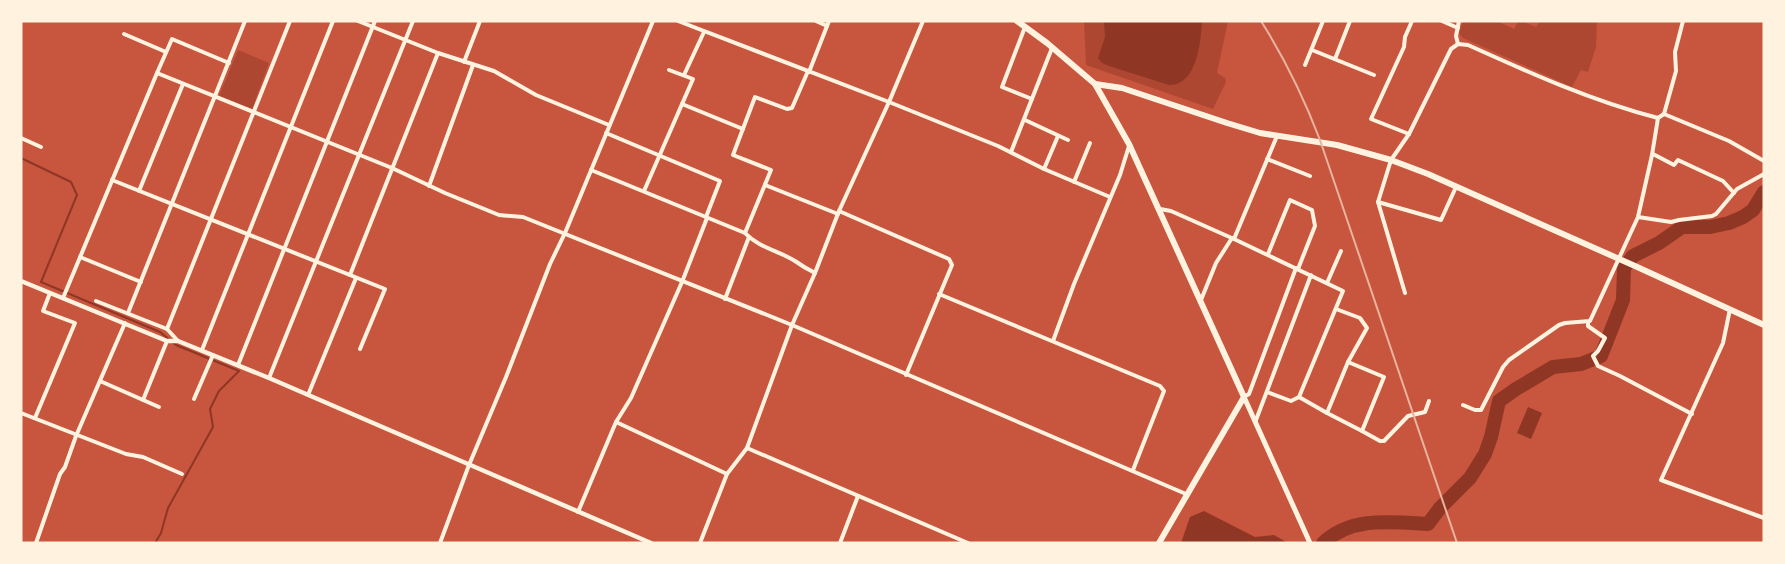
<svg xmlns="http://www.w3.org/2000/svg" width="1785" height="564" font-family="Overpass,sans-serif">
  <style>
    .green { fill: #ae4732 }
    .water { fill: #8f3625 }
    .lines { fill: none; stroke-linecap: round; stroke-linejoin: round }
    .stream { stroke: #8f3625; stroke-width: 2 }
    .river { stroke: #8f3625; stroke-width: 14 }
    .minor { stroke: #fff3e0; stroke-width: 4 }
    .tertiary { stroke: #fff3e0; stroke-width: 4.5 }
    .secondary { stroke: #fff3e0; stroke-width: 5 }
    .trunk { stroke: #fff3e0; stroke-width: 6 }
    .rail { stroke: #e9b49f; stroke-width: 2 }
  </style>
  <rect width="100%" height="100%" fill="#c8553d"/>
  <g class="green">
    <polygon points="1084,21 1228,21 1217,73 1225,78 1226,82 1213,109 1086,65"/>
    <polygon points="1463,21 1497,21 1514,29 1518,21 1522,21 1536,27 1540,21 1597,21 1596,47 1588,72 1581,70 1572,87 1463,38 1459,33"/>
    <polygon points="238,50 269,63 252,109 219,96"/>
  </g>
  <g class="water">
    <path d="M1104,21H1202C1201,41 1197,86 1169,85L1109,66L1102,63L1098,58L1105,37Z"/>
    <polygon points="1528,407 1542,413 1531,439 1517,433"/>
    <polygon points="1204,511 1255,537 1274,535 1288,543 1181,543 1190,517"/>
  </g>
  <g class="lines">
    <polyline class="stream" points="21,158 71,182 77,195 41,282 160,332 176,345 239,371 219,391 210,409 213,427 168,508 161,533 155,543"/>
    <path class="river" d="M1323,543C1352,516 1391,522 1428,524L1440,508L1470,478L1485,454L1491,437L1499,401L1516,389L1553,367L1581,364L1601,356L1623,300L1624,268L1633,256L1659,243L1682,227H1710L1729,223L1743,217L1753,210L1764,192"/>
    <g class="minor">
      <polyline points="358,21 438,53 494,71 536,95 609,125"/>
      <polyline points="678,21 889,102 998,146 1044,169 1110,197"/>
      <polyline points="816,21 827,26"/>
      <polyline points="1442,21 1458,28"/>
      <polyline points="1025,27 1002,87 1032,99"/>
      <polyline points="124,34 166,52"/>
      <polyline points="1458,44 1456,36 1459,21"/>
      <polyline points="1312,50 1374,75"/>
      <polyline points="1335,59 1350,21"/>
      <polyline points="464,62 480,21"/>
      <polyline points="1305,65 1323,21"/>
      <polyline points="809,72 829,21"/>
      <polyline points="157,73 172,39 229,63"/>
      <polyline points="684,75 704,32"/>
      <polyline points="682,104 743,129"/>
      <polyline points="1664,114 1729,141 1764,161"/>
      <polyline points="1664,114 1676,71 1675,52 1683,21"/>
      <polyline points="1025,120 1068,140"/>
      <polyline points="606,133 720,181 706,217"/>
      <polyline points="1409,134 1371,119 1404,47 1405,37 1412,21"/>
      <polyline points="21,138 41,147"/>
      <polyline points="1011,152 1052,48"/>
      <polyline points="1653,154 1674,165 1678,160 1723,181 1734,193"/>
      <polyline points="1267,159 1310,176"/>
      <polyline points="1044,169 1058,136"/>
      <path d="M591,170L745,233C758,247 779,251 795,261C802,266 807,269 815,273"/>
      <polyline points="112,180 385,289 360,349"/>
      <polyline points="1074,182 1090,143"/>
      <polyline points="765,185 838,214"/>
      <polyline points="429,186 473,65"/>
      <polyline points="139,191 183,84"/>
      <polyline points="644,191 693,79 669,70"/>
      <polyline points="1378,202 1441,220 1456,187"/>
      <polyline points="1160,209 1171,211 1234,239 1343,291 1299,397 1291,401 1267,392"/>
      <polyline points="839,211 949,259 952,265 906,375"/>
      <polyline points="1638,217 1671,222 1679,220 1712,216 1716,214 1737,189 1764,174"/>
      <polyline points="745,233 771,170 733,155 755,97 787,109 792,108 808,71"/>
      <polyline points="1234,239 1277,136"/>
      <polyline points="1268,254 1290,200 1312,210 1315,226 1298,269"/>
      <polyline points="80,257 141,282"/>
      <polyline points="350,275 438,53"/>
      <polyline points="1327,283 1341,251"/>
      <path d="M1405,293L1378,202L1391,160L1409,134L1451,49L1458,44L1468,45C1530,73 1592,101 1658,118L1664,114"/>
      <polyline points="939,294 1160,386 1164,391 1133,470"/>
      <polyline points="63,298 157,73 392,168 445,193 499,215 523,217 792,325 1186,494"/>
      <polyline points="725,299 749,237"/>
      <polyline points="1201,300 1216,263 1232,238"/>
      <polyline points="96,301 167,329 178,341"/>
      <polyline points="1336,309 1360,318 1367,328 1348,362"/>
      <polyline points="1730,309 1723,343 1661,480 1764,518"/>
      <polyline points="128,313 245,21"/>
      <polyline points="1588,322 1588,326 1605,338 1598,351 1593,356 1598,366 1620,376 1692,414"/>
      <polyline points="167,329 290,21"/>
      <polyline points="1053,341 1074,284 1120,175 1129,146"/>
      <polyline points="202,350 333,21"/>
      <polygon points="1348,362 1384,377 1362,431 1327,413"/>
      <polyline points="238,365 375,21"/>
      <polyline points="269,378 413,21"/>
      <polyline points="100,381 159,407"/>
      <polyline points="308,395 356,278"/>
      <polyline points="1244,397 1249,394 1296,268"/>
      <polyline points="1299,397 1327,413"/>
      <polyline points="194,399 213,355"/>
      <polyline points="143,400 167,341"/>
      <polyline points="1463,405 1475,410 1481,410 1503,367 1509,360 1559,325 1565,323 1590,321 1638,217 1652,155 1658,118"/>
      <polyline points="21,413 126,454 143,457 182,474"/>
      <polyline points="35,418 75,323 43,311 50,293"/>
      <polyline points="1256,420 1311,275"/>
      <polyline points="616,422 727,474 747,448 792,325 815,273 839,211 889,102 923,21"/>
      <polyline points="1362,431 1380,441 1384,441 1408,416 1425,412 1429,401"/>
      <polyline points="747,448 968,543"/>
      <polyline points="578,512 616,422 631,398 682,282 707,218"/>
      <polyline points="36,543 60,474 65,467 76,436 125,323"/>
      <polyline points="440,543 469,465 506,377 550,264 565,233 653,21"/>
      <polyline points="700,543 727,474"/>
      <polyline points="840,543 858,496"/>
    </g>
    <polyline class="tertiary" points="21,281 167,341 178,341 269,378 651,543"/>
    <polyline class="secondary" points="1244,397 1310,543"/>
    <g class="trunk">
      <polyline points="1017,21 1047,43 1095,84 1122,88 1227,123 1260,133 1337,145 1391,160 1428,174 1635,266 1764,325"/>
      <polyline points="1095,84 1129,144 1244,397 1159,543"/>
    </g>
    <path class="rail" d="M1261,21C1285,59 1304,98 1320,140L1457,543"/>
  </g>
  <rect width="1785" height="564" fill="none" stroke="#fff3e0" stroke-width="45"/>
</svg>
